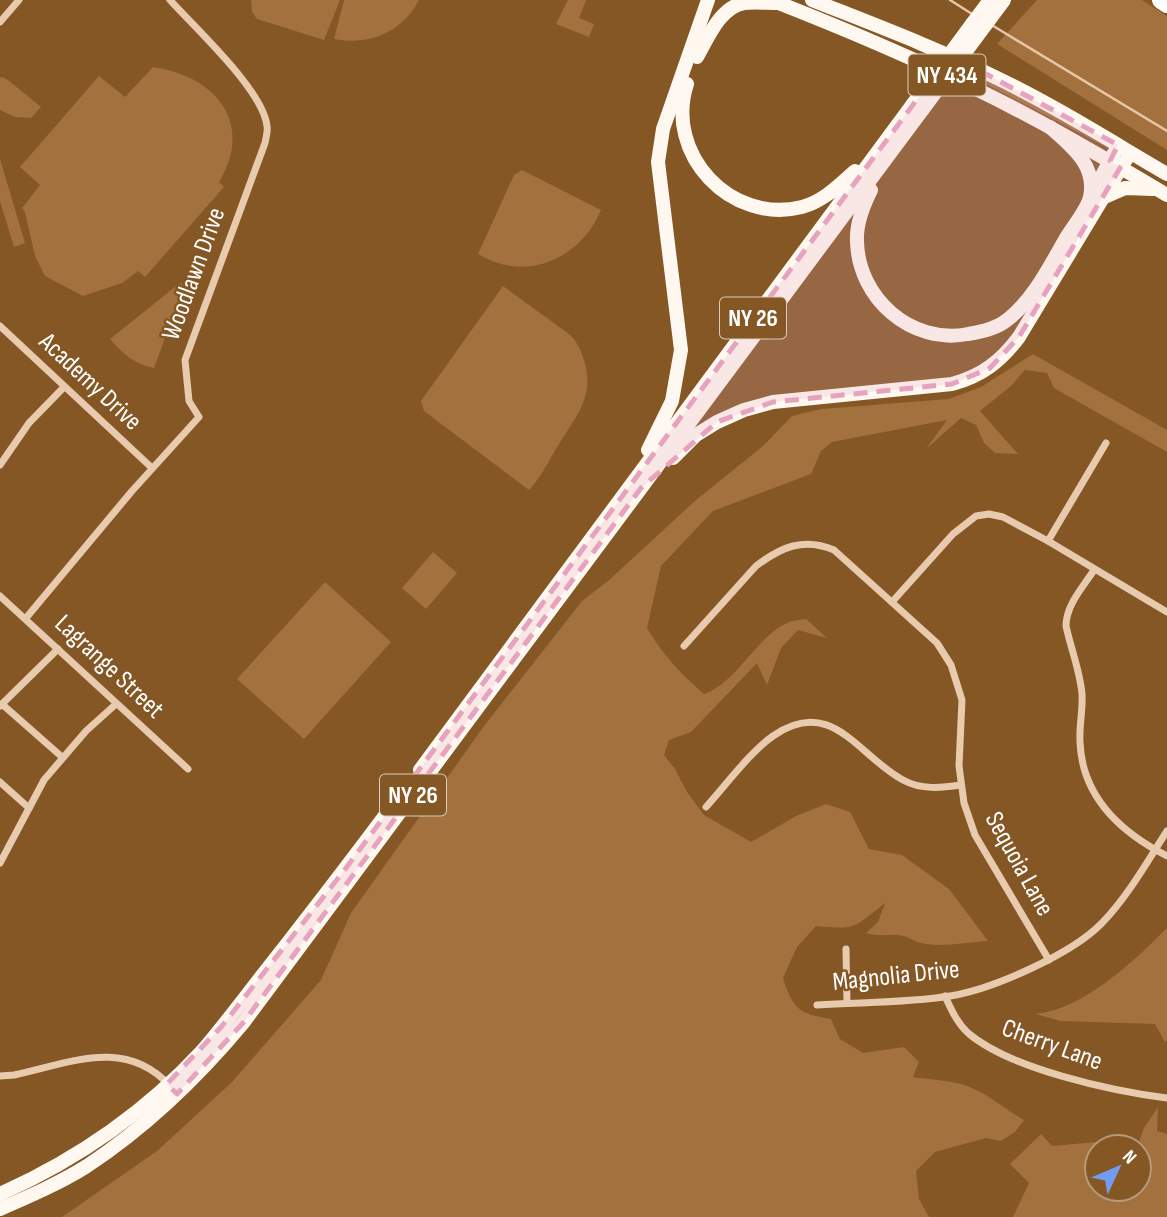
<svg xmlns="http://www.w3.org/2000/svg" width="1167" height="1217" font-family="'Sofia Sans Condensed',sans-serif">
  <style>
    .green { fill: #a2713d }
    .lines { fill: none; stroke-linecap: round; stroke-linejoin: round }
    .stream { stroke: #e8c5a3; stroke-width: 2.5 }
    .street { stroke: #e8cbae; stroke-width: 7 }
    .primary { stroke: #fef8f0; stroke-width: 14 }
    .highway { stroke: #fff; stroke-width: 18 }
    .primary-bridge { stroke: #fef8f0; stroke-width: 14 }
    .marked { fill: #e7a3bd; fill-opacity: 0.2; stroke: #e7a3bd; stroke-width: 5; stroke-dasharray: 14 9; stroke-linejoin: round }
    .labels { text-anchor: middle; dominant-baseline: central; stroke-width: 5; stroke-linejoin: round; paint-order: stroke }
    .shield { fill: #845725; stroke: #dacdbe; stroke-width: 2 }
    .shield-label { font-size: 24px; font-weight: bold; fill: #fff }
    .street-label { font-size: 26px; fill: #fff; stroke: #845725 }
  </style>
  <rect width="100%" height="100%" fill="#845725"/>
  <g class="green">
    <polygon points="251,0 340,0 324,40 257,19 252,12"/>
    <path d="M344,0H419C403,32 368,46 334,39Z"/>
    <polygon points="568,0 586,0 579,18 594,24 589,37 556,24"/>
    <polygon points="1037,0 1142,0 1167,16 1167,150 997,44"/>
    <path d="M153,67C215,76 255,122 219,182L224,187L145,277L138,271L122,283L83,296L45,276L35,256L25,212L22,208L40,185L20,167L99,76L125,97Z"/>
    <polygon points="2,77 8,80 41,107 31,118 15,117 0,110 0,78"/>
    <polygon points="986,79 1023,97 1110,149 988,85"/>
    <polygon points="0,159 25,243 14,247 0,201"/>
    <path d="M522,170L601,210C585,250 541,277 498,263C491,261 484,257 478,254L514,175Z"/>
    <path d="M180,283L184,286L154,368C134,364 123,354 110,339Z"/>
    <path d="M503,286L569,334C576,340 580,348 583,357C596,394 578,414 559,444C549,460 542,476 529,490L424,411L421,401Z"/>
    <path d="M1033,354L1167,430V452L1054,388L1047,373L1025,370L1011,386L980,411L1018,454L995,453L984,443L976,425L961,418L926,449L947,420L832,442L821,451L811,474L713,511L661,566L647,628C662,654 681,674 704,694C738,682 757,635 789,622C794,620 801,620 806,619L827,638L798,630L781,648L767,685L757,663L691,732L669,740L664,755L675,769L687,792L704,815L751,842L796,816L826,804L850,812L869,849L902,855L949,889L988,941C967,942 946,947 926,944C916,943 908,936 899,935C887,934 878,937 866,933L878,922L885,903C853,928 857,930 816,926L797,947L783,978C793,1009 799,1014 831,1019L840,1039L863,1053L904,1047L919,1062L913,1077C930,1080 952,1080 967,1086C989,1094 1004,1109 1024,1120L1015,1132L1001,1141L986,1138L935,1152L916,1171L919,1199L929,1217H62L157,1151L232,1082L321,980L351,913L484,726L582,601L608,581L696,500L763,446L792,416L821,409L949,399L981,387Z"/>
    <polygon points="433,552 457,573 426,609 402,588"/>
    <polygon points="325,582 391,642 304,739 237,679"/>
    <path d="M1167,928V1040L1165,1042L1155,1024L1060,1021L1036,1014C1084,1009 1134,961 1167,928Z"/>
    <polygon points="1158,1107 1157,1131 1167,1134 1167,1217 1013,1217 1029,1183 1010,1164 1041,1134 1052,1146 1097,1142 1100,1147 1097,1147 1097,1189 1139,1189 1139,1147 1137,1147 1144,1128"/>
  </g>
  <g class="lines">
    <g class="stream">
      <polyline points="950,0 972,14"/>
      <polyline points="990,24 1167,131"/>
    </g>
    <g class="street">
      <polyline points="0,22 19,0"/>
      <polyline points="0,326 152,468"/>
      <polyline points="0,465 29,423 64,387"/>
      <polyline points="1048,541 1106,443"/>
      <path d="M1094,570C1083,587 1066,605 1066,626C1071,649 1080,671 1082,694C1083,710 1079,726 1080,742C1082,797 1122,833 1167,856"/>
      <polyline points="0,596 188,769"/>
      <polyline points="892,602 953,534 976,516 989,514 1003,517 1048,541 1167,612"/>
      <path d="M26,618L132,491L199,417L189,401L185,360L265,143C266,138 268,131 267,126C263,90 195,28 170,0"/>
      <path d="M684,646L756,566C781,547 804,537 834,550L937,643L951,665L962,700L959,766L964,803L975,835L1049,960"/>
      <polyline points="2,704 62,757"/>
      <polyline points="0,706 58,649"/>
      <polyline points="0,782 29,808"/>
      <path d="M706,807C725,786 751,751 773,736C832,695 858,756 903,780C921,790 941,788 961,785"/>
      <polyline points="0,863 44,780 86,731 116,704"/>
      <polyline points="846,949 847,1003"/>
      <path d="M945,996C951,1009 957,1023 968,1033C1010,1069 1112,1091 1167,1098"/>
      <path d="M817,1005C861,1002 907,1003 950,996C993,989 1072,954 1102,923C1128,896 1147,862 1167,831"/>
      <path d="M0,1076L14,1075C70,1063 125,1037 170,1086"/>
    </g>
    <g class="primary">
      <path d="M771,0C840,27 909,56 976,89C1042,121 1104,158 1167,195"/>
      <path d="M812,0C875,25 939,49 999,79C1057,107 1112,142 1167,174"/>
      <polyline points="972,24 990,0"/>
      <path d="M697,57C708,38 720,7 744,3C755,2 767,3 778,3"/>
      <path d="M687,84C664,154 731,225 802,207C824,201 839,185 855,171"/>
      <path d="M871,190C863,206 856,223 857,241C858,298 911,345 968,334C981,332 996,329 1007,320C1034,299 1049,267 1066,238C1073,226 1087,210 1090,197C1097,165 1071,146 1050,127"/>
      <polyline points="1092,194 1114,153"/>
      <polyline points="1102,198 1125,188 1153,189"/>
      <polyline points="648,450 672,401 681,350 658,162 663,129 708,0"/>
      <path d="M673,458L696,435L717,422L744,410L773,402L952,384C982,376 1001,361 1019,337L1130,153"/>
      <polyline points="420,770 913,104"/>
      <path d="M0,1194C76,1160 146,1112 203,1050C232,1016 258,980 286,945C322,899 358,852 393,805"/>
      <path d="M0,1209C30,1196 60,1183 87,1166C146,1127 198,1077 243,1023L923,109"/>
    </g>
    <polyline class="highway" points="1161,0 1167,4"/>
    <g class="primary-bridge">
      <polyline points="913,104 972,24"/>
      <polyline points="923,109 1004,0"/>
    </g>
  </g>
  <path class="marked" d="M960,60L1118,145L1110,161L1120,168L1019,337L990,368L952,384L773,402L717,422L641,488L243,1023L177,1094L167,1084L222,1026L343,872L938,71L948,76Z"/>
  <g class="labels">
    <g class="shield">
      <rect x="908.5" y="54.5" width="77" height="41" rx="5"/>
      <rect x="720" y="297.5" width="66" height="41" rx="5"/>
      <rect x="380" y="774.5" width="66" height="41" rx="5"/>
    </g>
    <g class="shield-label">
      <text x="947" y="75">NY 434</text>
      <text x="753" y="318">NY 26</text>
      <text x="413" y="795">NY 26</text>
    </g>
    <g class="street-label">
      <text transform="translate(194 274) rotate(-70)">Woodlawn Drive</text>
      <text transform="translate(90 382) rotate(43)">Academy Drive</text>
      <text transform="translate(109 667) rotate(43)">Lagrange Street</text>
      <text transform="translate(1019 864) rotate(61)">Sequoia Lane</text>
      <text transform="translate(896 976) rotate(-6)">Magnolia Drive</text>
      <text transform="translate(1052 1045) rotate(20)">Cherry Lane</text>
    </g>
  </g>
  <g transform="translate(1118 1168) rotate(46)"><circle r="33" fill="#845725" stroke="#b59a7c" stroke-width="2"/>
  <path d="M0-5L12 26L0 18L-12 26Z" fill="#739cf1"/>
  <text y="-10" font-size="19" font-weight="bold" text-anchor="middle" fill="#ffffff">N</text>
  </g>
</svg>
